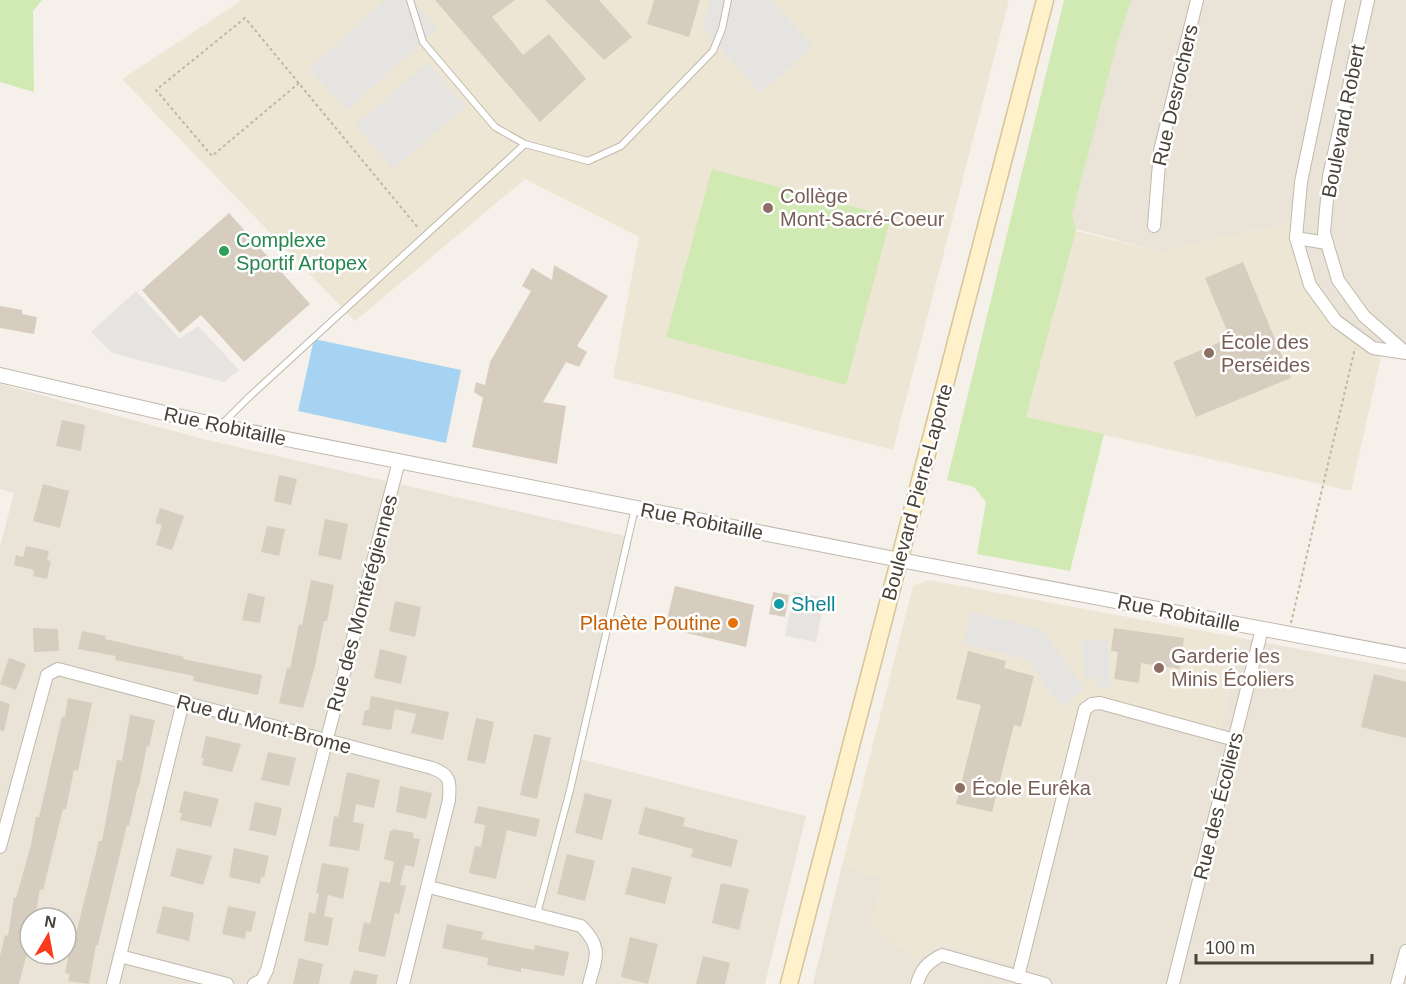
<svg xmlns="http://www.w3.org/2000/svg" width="1406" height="984" font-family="Helvetica,sans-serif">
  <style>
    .residential { fill: #e9e3d8; fill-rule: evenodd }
    .education { fill: #eee6d4 }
    .green { fill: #d1e9b3 }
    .parking { fill: #e6e4e1 }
    .water { fill: #a6d3f1 }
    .building { fill: #d7cdbf }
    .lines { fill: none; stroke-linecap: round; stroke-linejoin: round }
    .service-casing { stroke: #c1b9ac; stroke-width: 8 }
    .minor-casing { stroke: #c1b9ac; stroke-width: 14 }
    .tertiary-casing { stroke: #c1b9ac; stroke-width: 16 }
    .secondary-casing { stroke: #d5c59a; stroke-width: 19 }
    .path { stroke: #c3b59d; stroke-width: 2; stroke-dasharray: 3 3; stroke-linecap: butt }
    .service { stroke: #fff; stroke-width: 6 }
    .minor { stroke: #fff; stroke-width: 12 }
    .tertiary { stroke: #fff; stroke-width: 14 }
    .secondary { stroke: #fff1ca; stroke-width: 16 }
    .education-dot { fill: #8d6e63; stroke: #fff; stroke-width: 2 }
    .leisure-dot { fill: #2e9e5b; stroke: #fff; stroke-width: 2 }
    .culture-dot { fill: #0f9aa8; stroke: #fff; stroke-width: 2 }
    .food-dot { fill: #e8710a; stroke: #fff; stroke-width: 2 }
    .labels { text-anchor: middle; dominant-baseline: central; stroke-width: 5; stroke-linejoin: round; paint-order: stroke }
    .street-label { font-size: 20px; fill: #494238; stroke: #fff }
    .education-label { font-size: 20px; fill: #785e54; stroke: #fff; text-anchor: start }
    .leisure-label { font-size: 20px; fill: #27864d; stroke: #fff; text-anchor: start }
    .culture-label { font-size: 20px; fill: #0d838f; stroke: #fff; text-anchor: start }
    .food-label { font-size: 20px; fill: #c56008; stroke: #fff; text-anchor: end }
  </style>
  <rect width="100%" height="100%" fill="#f5f1ea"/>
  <g class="residential">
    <polygon points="1127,0 1406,0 1406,360 1370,350 1327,316 1291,222 1161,252 1069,227"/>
    <path d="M0,384L203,439L625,536L576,758L806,816L765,984H0V547L14,493L0,489ZM30,918H66V954H30Z"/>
    <polygon points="1241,638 1406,670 1406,984 813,984 842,866 883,878 930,950 944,944 1013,964 1079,709 1087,699 1221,729"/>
  </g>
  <g class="education">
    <polygon points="242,0 1009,0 893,450 613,378 639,237 525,179 355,321 122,79"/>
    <polygon points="1292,222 1297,260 1347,336 1381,357 1351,491 1026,417 1076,231 1161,252"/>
    <polygon points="929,580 1241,638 1221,729 1087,699 1079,709 1013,964 944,944 930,950 917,960 869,924 883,878 842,866 913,586"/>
  </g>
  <g class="green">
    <polygon points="0,0 42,0 33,11 34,92 0,82"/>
    <polygon points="1064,0 1131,0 1117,43 1072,215 1076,231 1026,417 1104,434 1070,571 977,554 986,502 974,487 947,480"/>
    <polygon points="712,169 891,217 846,385 666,337"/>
  </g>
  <g class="parking">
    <polygon points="385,0 413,0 438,28 347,110 309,69"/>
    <polygon points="711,0 772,0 813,47 760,93 701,26"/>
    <polygon points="428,62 466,106 393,169 356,125"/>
    <polygon points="136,291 180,339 198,326 239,370 224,382 112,353 91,332"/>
    <polygon points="794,592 825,598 816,642 785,636"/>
    <polygon points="971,612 1042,629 1085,688 1062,707 1026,659 963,644"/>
    <polygon points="1108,640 1111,687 1097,688 1096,678 1085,679 1082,641"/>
  </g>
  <polygon class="water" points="314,339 461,370 446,443 298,411"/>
  <g class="building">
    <polygon points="435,0 515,0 492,17 523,55 549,34 586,79 540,122"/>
    <polygon points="545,0 599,0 632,37 604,60"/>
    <polygon points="654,0 700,0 689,37 647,24"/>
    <polygon points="229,213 310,304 244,362 201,315 180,333 142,290"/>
    <polygon points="1243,262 1291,378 1196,417 1173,362 1230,338 1205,278"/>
    <polygon points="554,265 608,296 577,346 587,352 579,367 566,362 543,402 566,406 557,464 472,447 483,398 474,392 476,382 485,385 490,362 531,291 522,286 532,268 552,280"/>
    <polygon points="0,306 22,310 22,314 37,317 34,334 0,328"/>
    <polygon points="62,420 85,425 81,451 56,446"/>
    <polygon points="279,475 297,479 291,505 274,501"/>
    <polygon points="43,484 69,491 60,528 33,521"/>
    <polygon points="160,508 184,516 172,550 156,545 162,525 155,523"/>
    <polygon points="325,519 348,524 341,560 318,555"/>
    <polygon points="267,526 285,529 279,556 261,552"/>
    <polygon points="26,546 49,551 47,560 51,561 47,579 33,576 34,570 14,565 16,555 23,557"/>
    <polygon points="311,580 334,585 327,621 324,621 315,666 303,708 279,703 287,668 290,669 299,624 302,625"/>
    <polygon points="675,586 754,605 746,647 665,628"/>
    <polygon points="773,592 789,595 785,617 769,614"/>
    <polygon points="248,593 265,597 260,623 242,620"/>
    <polygon points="395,601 421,607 415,637 389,631"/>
    <polygon points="33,628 58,629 59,651 34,652"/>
    <polygon points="1114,628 1184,638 1180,669 1141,663 1139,683 1114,679 1118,652 1111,651"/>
    <polygon points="82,631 106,636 105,639 184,657 183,659 262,675 258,695 193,681 194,676 115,660 116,656 78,649"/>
    <polygon points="380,649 407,656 401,684 374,678"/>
    <polygon points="968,651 1006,661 1004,668 1034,676 1021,727 1014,725 992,812 956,804 981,705 956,699"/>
    <polygon points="9,658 26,664 16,690 0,684"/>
    <polygon points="1374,674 1406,682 1406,738 1361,727"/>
    <polygon points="371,696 449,712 443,740 411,733 416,714 395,709 391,730 362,725 365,710 369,710"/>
    <polygon points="68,698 92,703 78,771 74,770 66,809 63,809 43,890 40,889 35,918 30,918 30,942 19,984 0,984 0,956 5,935 8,936 14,897 16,898 31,845 36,817 39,817 62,717 65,717"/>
    <polygon points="0,701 10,704 4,731 0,730"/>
    <polygon points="130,715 155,720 149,747 147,746 139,786 138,786 129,826 127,825 98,945 96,945 89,984 68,981 70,974 65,973 69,953 71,954 99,841 102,841 117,760 122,761"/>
    <polygon points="476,718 494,722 485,764 467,760"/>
    <polygon points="534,734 551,738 537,799 520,795"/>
    <polygon points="206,736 241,744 232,772 202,765 204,758 201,758"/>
    <polygon points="268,752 296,758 289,786 261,780"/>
    <polygon points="347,772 380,780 374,808 356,804 353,822 364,824 359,851 329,846 334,816 338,817"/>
    <polygon points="400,786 432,793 426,819 396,812"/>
    <polygon points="184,791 219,799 211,827 180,820 182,813 179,813"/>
    <polygon points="585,793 612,800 602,840 575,833"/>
    <polygon points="255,802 282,808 276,836 249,830"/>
    <polygon points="478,806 540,819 536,837 507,830 496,879 469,873 475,846 481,847 485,825 474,823"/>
    <polygon points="645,807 685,818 683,826 738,840 731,867 691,857 693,849 638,834"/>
    <polygon points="393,829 414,833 413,838 420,839 414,867 405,865 400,885 406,886 399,914 395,913 385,957 358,951 364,922 370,924 380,881 390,883 394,862 384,859 390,831 392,831"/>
    <polygon points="177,848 212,856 203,885 170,876"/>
    <polygon points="234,848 269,856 264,878 261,877 260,884 229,877"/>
    <polygon points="567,854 595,861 585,901 557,894"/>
    <polygon points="322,863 349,868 343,899 328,895 324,916 333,918 328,946 304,941 309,912 315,914 319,894 316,893"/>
    <polygon points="632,867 672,877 665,904 625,894"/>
    <polygon points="721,883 749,889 739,930 712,923"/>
    <polygon points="163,906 194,913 189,941 156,933"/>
    <polygon points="228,906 256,912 251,932 246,931 245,939 222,934"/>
    <polygon points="447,924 483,932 481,939 534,950 535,945 569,952 564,976 521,968 521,972 487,965 488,958 442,948"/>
    <polygon points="630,937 658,944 648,984 621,977"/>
    <polygon points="703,956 730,963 725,984 696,984"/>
    <polygon points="299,958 323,964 319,984 293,984"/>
    <polygon points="354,970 378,975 376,984 350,984"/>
  </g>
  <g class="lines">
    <defs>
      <g id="service">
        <polyline points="410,0 423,42 495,127 525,144 588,161 621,146 713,51 722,29 728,0"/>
        <polyline points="221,425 248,398 525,144"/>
        <polyline points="537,914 570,790 635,508"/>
      </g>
      <g id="minor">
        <polyline points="1339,0 1301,182 1296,238 1310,285 1336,321 1373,348 1406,353"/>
        <polyline points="1368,0 1329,176 1324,233 1338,280 1364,316 1405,352"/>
        <polyline points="1154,226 1160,151 1197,0"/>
        <polyline points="1296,238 1327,243"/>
        <path d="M0,847L47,675L58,669L432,768C451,775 450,781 449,800L403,984"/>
        <path d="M429,887L581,926C603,948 596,957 589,984"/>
        <polyline points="120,956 227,984"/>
        <polyline points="1018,977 1085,709 1092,704 1100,703 1235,740"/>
        <polyline points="113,984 183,702"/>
        <polyline points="254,984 262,980 267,970 399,461"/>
        <path d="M917,984C921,969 928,962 942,955L1045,984"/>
        <polyline points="1173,984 1262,629"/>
        <polyline points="1397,984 1406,951"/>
      </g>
      <polyline id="tertiary" points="0,375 221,426 900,560 1406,656"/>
      <polyline id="secondary" points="789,984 1045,0"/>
    </defs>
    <use href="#service" class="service-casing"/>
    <use href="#minor" class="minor-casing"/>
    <use href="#tertiary" class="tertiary-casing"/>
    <use href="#secondary" class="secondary-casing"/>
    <g class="path">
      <polyline points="299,83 212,156 156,90 245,18 419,229"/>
      <polyline points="1291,623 1355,348"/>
    </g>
    <use href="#service" class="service"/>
    <use href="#minor" class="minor"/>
    <use href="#tertiary" class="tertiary"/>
    <use href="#secondary" class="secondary"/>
  </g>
  <g class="education-dot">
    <circle cx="768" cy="208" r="6"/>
    <circle cx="1209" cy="353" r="6"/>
    <circle cx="1159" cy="668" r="6"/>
    <circle cx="960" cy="788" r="6"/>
  </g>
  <circle class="leisure-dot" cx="224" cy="251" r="6"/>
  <circle class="culture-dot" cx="779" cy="604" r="6"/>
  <circle class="food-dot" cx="733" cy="623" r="6"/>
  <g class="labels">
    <g class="street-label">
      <text transform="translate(1175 95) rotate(-77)">Rue Desrochers</text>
      <text transform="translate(1343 121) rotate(-79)">Boulevard Robert</text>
      <text transform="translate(225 426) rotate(12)">Rue Robitaille</text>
      <text transform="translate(917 492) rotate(-75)">Boulevard Pierre-Laporte</text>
      <text transform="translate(702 521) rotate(11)">Rue Robitaille</text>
      <text transform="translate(362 603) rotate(-75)">Rue des Montérégiennes</text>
      <text transform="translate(1179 613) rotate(11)">Rue Robitaille</text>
      <text transform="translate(264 724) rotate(15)">Rue du Mont-Brome</text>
      <text transform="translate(1218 806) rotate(-76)">Rue des Écoliers</text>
    </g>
    <g class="education-label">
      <text x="780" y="196">Collège<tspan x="780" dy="23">Mont-Sacré-Coeur</tspan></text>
      <text x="1221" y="342">École des<tspan x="1221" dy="23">Perséides</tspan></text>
      <text x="1171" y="656">Garderie les<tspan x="1171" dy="23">Minis Écoliers</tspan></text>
      <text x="972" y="788">École Eurêka</text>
    </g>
    <g class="leisure-label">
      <text x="236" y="240">Complexe<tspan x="236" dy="23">Sportif Artopex</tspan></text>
    </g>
    <g class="culture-label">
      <text x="791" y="604">Shell</text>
    </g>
    <g class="food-label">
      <text x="721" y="623">Planète Poutine</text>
    </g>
  </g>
  <g transform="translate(48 936) rotate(10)"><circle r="28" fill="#ffffff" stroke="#b6b3af" stroke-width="1.5"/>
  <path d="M0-4.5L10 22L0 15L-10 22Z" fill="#fb3a1b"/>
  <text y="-9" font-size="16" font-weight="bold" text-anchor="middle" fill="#494238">N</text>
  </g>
  <path d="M1196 954v9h176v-9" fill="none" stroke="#494238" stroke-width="3"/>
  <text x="1205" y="954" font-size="18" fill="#494238" stroke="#ffffff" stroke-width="4.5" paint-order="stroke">100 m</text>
</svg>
